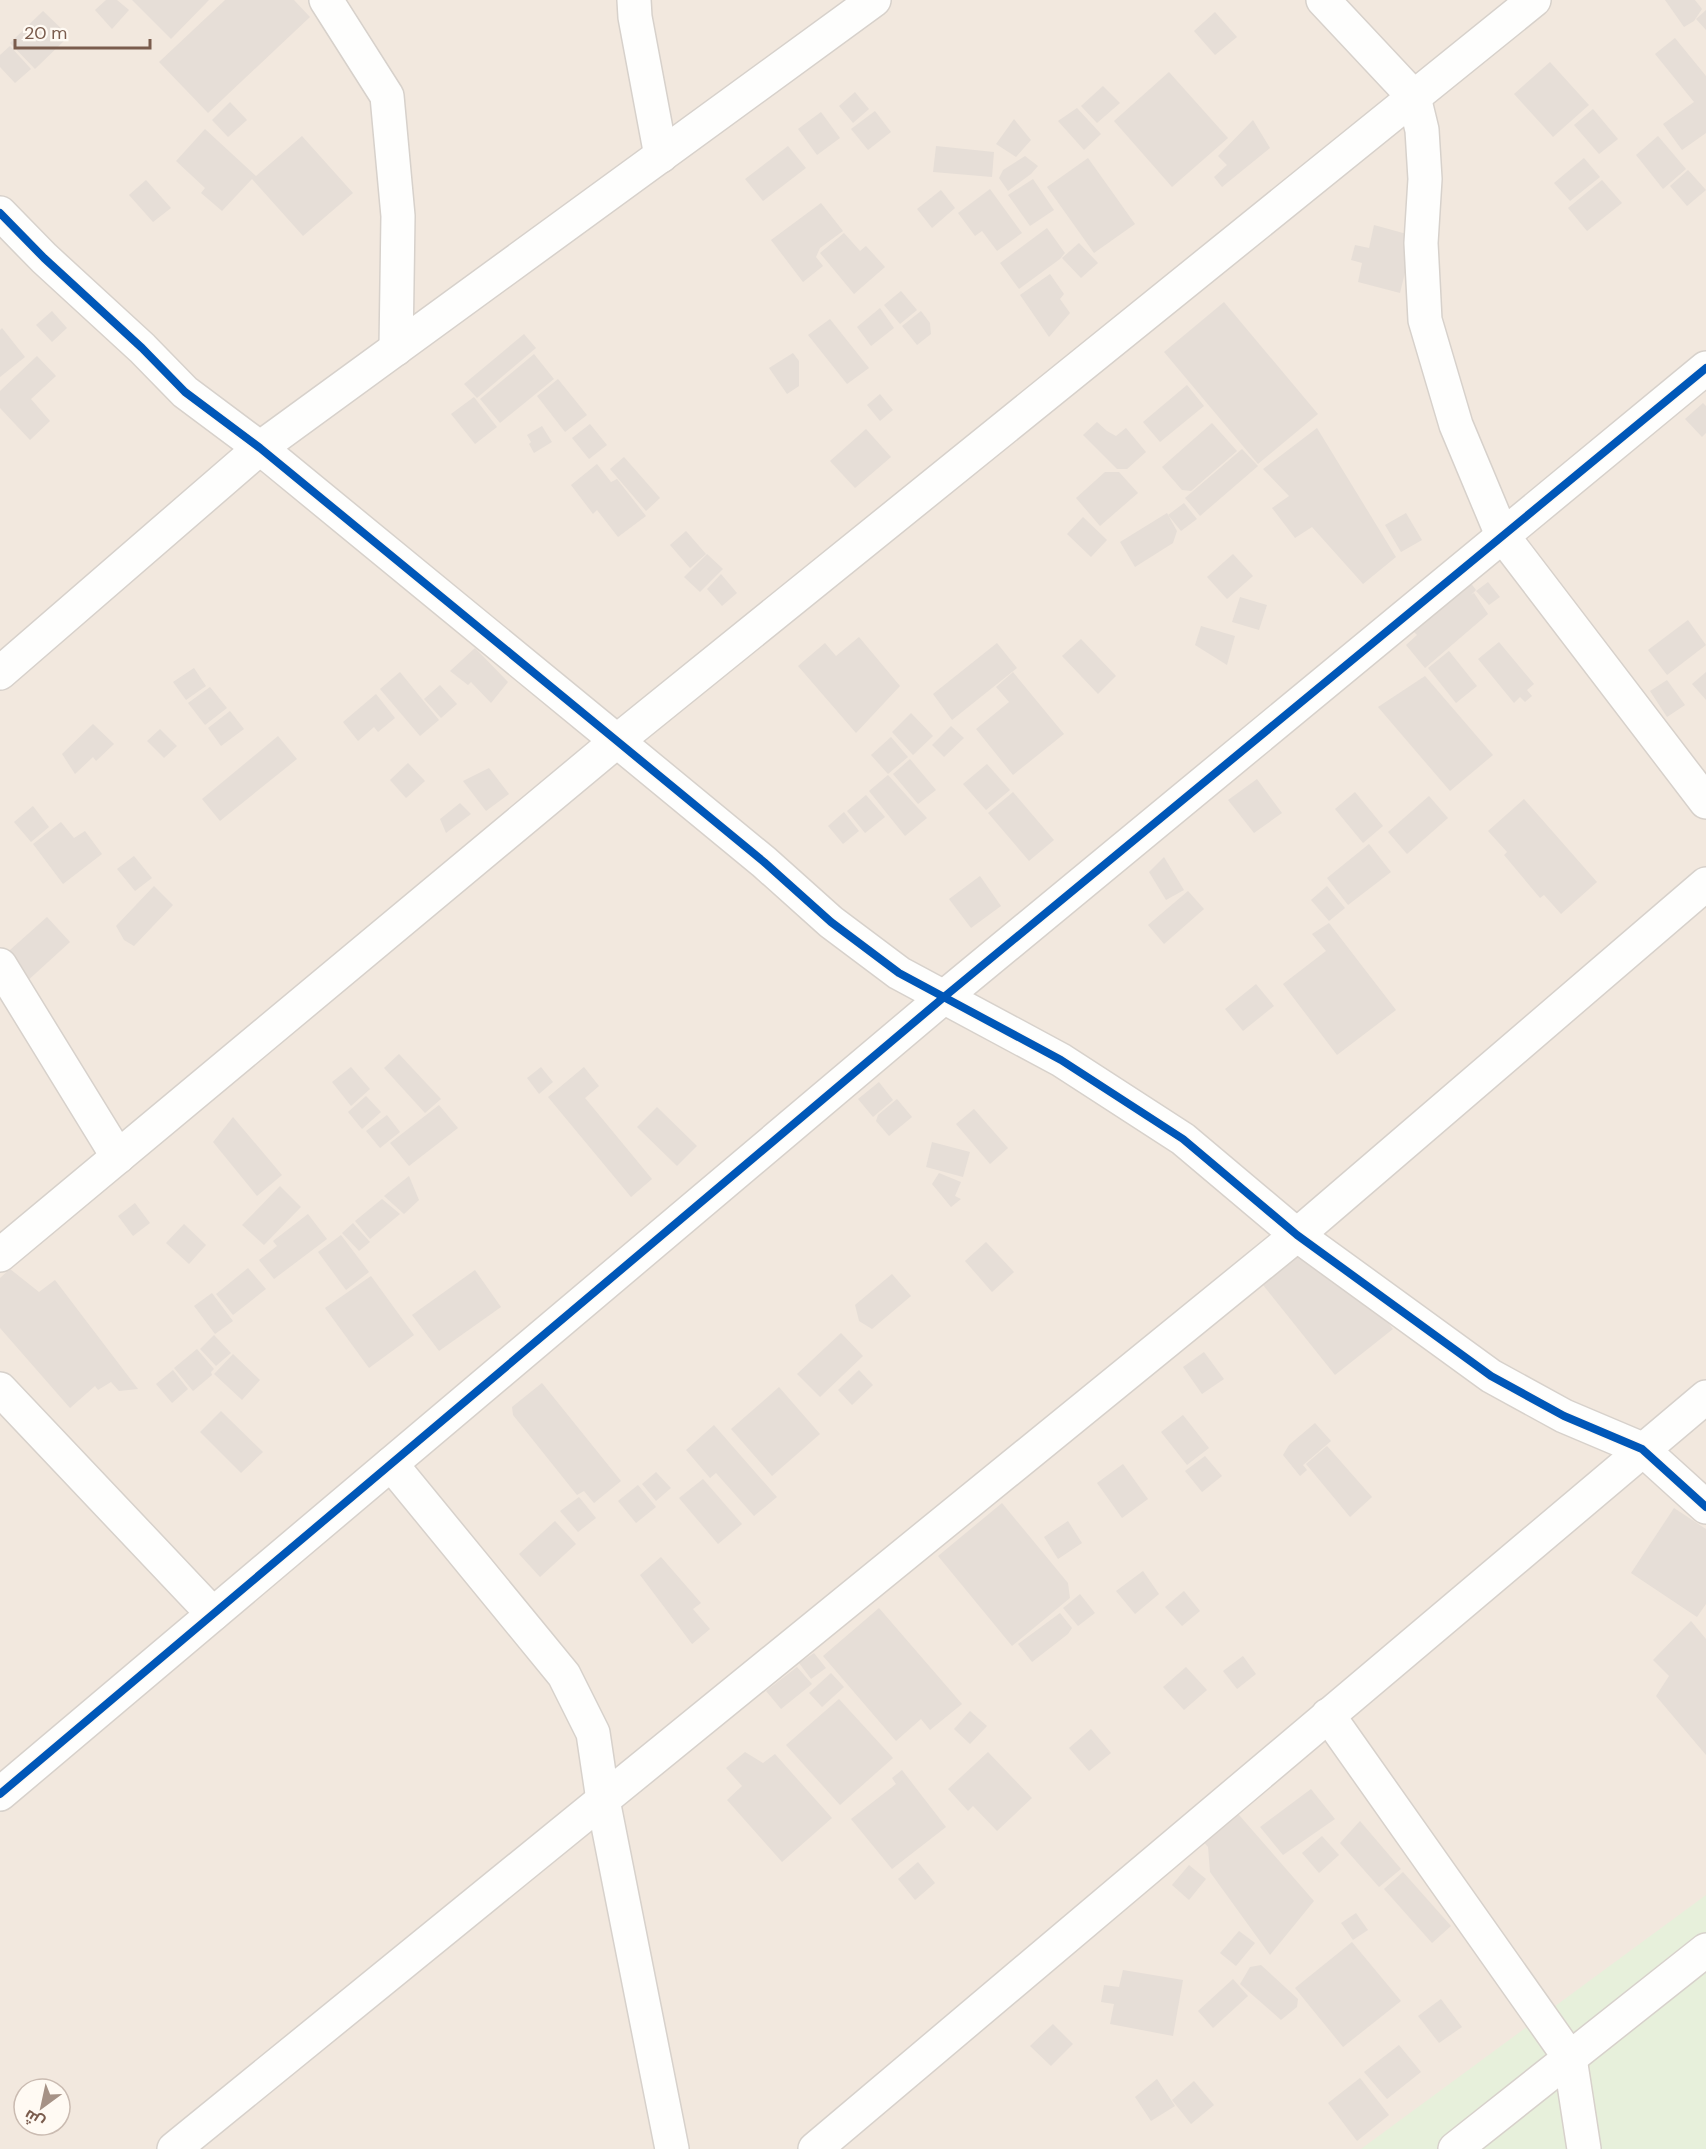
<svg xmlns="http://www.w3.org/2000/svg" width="1706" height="2149" font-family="'DM Sans',Cairo,sans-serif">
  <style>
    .residential { fill: #f2e8de; fill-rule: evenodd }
    .green { fill: #e7f0db }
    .building { fill: #e6ded7 }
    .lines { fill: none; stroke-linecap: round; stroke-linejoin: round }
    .street-casing { stroke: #d7d1cb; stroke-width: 36 }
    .street { stroke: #fefefd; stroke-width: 33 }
    .cycleway-casing { stroke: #fffaf3; stroke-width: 11 }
    .cycleway { stroke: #0057b8; stroke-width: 8 }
  </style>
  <rect width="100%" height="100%" fill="#f9f5f0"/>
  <path class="residential" d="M0,0H1706V2149H0ZM24,2089H60V2125H24Z"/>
  <polygon class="green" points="1706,1895 1706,2149 1361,2149"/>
  <g class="building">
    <polygon points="106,0 117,0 129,10 112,29 95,10"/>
    <polygon points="132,0 209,0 171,39"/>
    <polygon points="225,0 294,0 310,17 208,113 159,62"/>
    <polygon points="1665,0 1695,0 1702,9 1694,21 1684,27"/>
    <polygon points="1706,10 1706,30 1696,19"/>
    <polygon points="43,11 69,36 35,69 10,43"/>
    <polygon points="1215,12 1237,37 1215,55 1194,31"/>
    <polygon points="1675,38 1706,76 1706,133 1682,150 1663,124 1694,102 1655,54"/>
    <polygon points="10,46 31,69 15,83 0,67 0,55"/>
    <polygon points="1550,62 1589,105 1553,137 1514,94"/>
    <polygon points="1169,72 1228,138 1172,187 1114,121"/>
    <polygon points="1103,86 1120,103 1097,123 1081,106"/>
    <polygon points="855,92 869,109 853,123 839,106"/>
    <polygon points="230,102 247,120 228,137 212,120"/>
    <polygon points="1077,108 1101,134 1084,150 1058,121"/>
    <polygon points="1593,109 1618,139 1599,154 1574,125"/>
    <polygon points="875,111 891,132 868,150 851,129"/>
    <polygon points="821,112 840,138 817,155 798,129"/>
    <polygon points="1014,119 1031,140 1016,157 996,144"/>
    <polygon points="1253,120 1270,148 1222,187 1214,177 1227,165 1218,156"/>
    <polygon points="205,129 256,176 302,136 353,193 303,236 252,179 222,211 201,193 205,188 176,161"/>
    <polygon points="1658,136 1686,169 1663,189 1636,155"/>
    <polygon points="788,146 806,168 763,201 745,179"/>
    <polygon points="936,146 994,152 992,177 933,172"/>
    <polygon points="1025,156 1038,166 1031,174 1008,191 999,178 1003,170"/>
    <polygon points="1088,158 1135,224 1094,253 1047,187"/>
    <polygon points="1584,158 1600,177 1570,201 1554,183"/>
    <polygon points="1688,170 1706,190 1687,206 1670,186"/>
    <polygon points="1033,179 1054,210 1030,226 1008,195"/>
    <polygon points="146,180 171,208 153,222 129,195"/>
    <polygon points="1602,180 1622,203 1587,231 1568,208"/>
    <polygon points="990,189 1022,233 997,251 982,231 975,236 958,213"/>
    <polygon points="941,190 955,208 932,228 917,209"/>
    <polygon points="821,203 843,231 820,248 816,257 823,266 803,282 771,240"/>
    <polygon points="1374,225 1414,236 1400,293 1358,282 1362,263 1351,260 1355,245 1369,248"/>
    <polygon points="1047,228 1065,253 1060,259 1019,289 1000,263"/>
    <polygon points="844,233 860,251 866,246 885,267 854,294 820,253"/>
    <polygon points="1079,243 1098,263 1081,278 1062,258"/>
    <polygon points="1050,274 1064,294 1060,299 1070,313 1049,337 1020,295"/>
    <polygon points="901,291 917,310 900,324 884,305"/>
    <polygon points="1224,302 1318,414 1258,464 1164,352"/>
    <polygon points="880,308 894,328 871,346 857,327"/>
    <polygon points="52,311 67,328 52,342 36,325"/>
    <polygon points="921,311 930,323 931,334 917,345 902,326"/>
    <polygon points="830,319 869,368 847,384 808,335"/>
    <polygon points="2,328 25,357 0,377 0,330"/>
    <polygon points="524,334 536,348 477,398 464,384"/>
    <polygon points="793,353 799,361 799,386 787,394 769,368"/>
    <polygon points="534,354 554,379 500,423 480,399"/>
    <polygon points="37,356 56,376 31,399 50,421 30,440 0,408 0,391"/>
    <polygon points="558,379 587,415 565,432 537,396"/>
    <polygon points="1187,385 1204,406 1160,442 1143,422"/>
    <polygon points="880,394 893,410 880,421 867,405"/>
    <polygon points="474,397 497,427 475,444 451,414"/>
    <polygon points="1703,403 1706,406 1706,433 1702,437 1685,419"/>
    <polygon points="1097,422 1107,431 1116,436 1126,428 1146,452 1127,469 1117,469 1083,435"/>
    <polygon points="1212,423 1237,451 1191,491 1182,490 1162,467"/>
    <polygon points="590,424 607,445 589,459 572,438"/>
    <polygon points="542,426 552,442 534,453 529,444 531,442 527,435"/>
    <polygon points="1317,428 1396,557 1363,584 1312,527 1295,538 1272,508 1289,496 1263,469"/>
    <polygon points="866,429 891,457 855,488 830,461"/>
    <polygon points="1242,449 1258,466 1200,516 1185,498"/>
    <polygon points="624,457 660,498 646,511 610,469"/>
    <polygon points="597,464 611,482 617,479 646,516 618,537 597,510 593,514 571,485"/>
    <polygon points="1105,472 1119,472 1138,493 1100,526 1076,498"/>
    <polygon points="1184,503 1197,519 1181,531 1168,515"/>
    <polygon points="1167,513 1177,531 1173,543 1135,567 1120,542"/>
    <polygon points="1406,513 1422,540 1401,552 1385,525"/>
    <polygon points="1083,517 1107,540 1091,557 1067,534"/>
    <polygon points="686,531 706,554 690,568 670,545"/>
    <polygon points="707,554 723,569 700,592 684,577"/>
    <polygon points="1233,554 1253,576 1227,599 1207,577"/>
    <polygon points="721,574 737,593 722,606 707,589"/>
    <polygon points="1470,582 1476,590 1471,595 1474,593 1488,614 1425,668 1406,645 1417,635 1413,631"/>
    <polygon points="1488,582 1500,597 1489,605 1476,591"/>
    <polygon points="1240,597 1267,605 1259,630 1232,622"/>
    <polygon points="1688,620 1706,645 1667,675 1648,650"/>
    <polygon points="1201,626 1235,636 1227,665 1195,645"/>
    <polygon points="859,637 900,686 856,733 798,666 825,643 836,656"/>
    <polygon points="1081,639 1116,676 1098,694 1062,656"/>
    <polygon points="1499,642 1534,684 1527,690 1532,696 1525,702 1520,697 1514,703 1478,659"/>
    <polygon points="997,643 1017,668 952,720 933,694"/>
    <polygon points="475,648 508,682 491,703 471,682 468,685 450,671"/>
    <polygon points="1449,651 1477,686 1456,703 1428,668"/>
    <polygon points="194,668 206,686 186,700 173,682"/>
    <polygon points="400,672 439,720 420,736 380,689"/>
    <polygon points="1013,672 1064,734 1013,775 976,729 1009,702 996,687"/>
    <polygon points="1706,672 1706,700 1692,684"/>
    <polygon points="1425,676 1493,755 1450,791 1378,707"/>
    <polygon points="1667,680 1685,705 1667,717 1650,691"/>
    <polygon points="440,685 457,704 441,718 424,699"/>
    <polygon points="210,687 227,708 205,725 188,703"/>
    <polygon points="376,694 395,718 378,732 374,727 358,741 343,722"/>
    <polygon points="230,711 244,729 221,746 208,728"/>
    <polygon points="911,713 933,736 913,755 892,732"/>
    <polygon points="93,724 114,744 96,761 93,757 75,774 62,754"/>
    <polygon points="951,726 964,738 944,757 932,745"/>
    <polygon points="160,729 177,746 164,758 147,741"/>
    <polygon points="278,736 297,759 220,821 202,799"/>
    <polygon points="891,737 908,757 888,774 871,755"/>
    <polygon points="910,759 936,790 918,804 893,774"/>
    <polygon points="408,763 425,781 406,798 390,780"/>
    <polygon points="987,764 1010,790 986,810 963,784"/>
    <polygon points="489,768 509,794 486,811 463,781"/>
    <polygon points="888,775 927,818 905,836 869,791"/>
    <polygon points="1257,779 1282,813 1254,833 1228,800"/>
    <polygon points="1013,792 1054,840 1029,861 988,813"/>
    <polygon points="1355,792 1383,826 1363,843 1335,809"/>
    <polygon points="866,795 885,817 865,833 847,811"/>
    <polygon points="1429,796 1448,818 1407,854 1388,832"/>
    <polygon points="1524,799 1597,882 1561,914 1544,895 1540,898 1504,855 1507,852 1488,831"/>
    <polygon points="460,803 471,814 446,833 440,819"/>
    <polygon points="33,806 49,827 31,842 14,822"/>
    <polygon points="844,812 859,831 843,844 828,826"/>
    <polygon points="61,822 74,838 85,831 102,854 63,884 33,844"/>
    <polygon points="1369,844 1391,872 1348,905 1327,878"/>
    <polygon points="134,856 152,878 135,891 117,869"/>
    <polygon points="1164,857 1184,890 1166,900 1149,872"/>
    <polygon points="980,876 1001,906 971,928 949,899"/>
    <polygon points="154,886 173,905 134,946 124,940 116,926"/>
    <polygon points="1327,886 1345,908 1329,921 1311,900"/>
    <polygon points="1188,891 1204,909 1164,944 1148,925"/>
    <polygon points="47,917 70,942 25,983 1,958"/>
    <polygon points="1329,923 1396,1010 1337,1055 1283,984 1326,951 1312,934"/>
    <polygon points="1256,984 1274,1006 1243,1031 1225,1009"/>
    <polygon points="399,1054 441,1099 425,1113 384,1068"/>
    <polygon points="351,1067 370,1089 351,1106 332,1082"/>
    <polygon points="541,1067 553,1082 539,1094 527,1078"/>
    <polygon points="584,1067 599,1086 585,1098 652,1179 631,1197 548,1097"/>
    <polygon points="879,1082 893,1100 873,1117 858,1099"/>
    <polygon points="366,1096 381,1112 362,1129 348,1112"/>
    <polygon points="897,1099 912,1117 889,1136 876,1121 878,1115"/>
    <polygon points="439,1105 458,1128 409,1166 390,1143"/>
    <polygon points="657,1107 697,1146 677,1166 637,1127"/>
    <polygon points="974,1109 1008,1148 990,1164 956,1124"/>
    <polygon points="387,1115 400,1132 380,1148 366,1131"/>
    <polygon points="233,1117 282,1175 257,1196 213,1142"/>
    <polygon points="932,1142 970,1152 963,1177 926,1167"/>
    <polygon points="939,1173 961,1182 955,1196 961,1199 951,1207 932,1184"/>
    <polygon points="409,1176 419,1200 404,1214 384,1196"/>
    <polygon points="280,1186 301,1207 264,1245 242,1225"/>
    <polygon points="382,1199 400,1214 370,1239 355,1221"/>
    <polygon points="135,1203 150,1223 133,1236 118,1216"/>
    <polygon points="308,1214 327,1239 274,1279 259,1260 277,1246 273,1241"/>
    <polygon points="1305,1219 1393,1329 1335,1375 1247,1265"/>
    <polygon points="353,1223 370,1242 359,1251 342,1233"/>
    <polygon points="184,1224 206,1245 189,1264 166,1243"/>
    <polygon points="341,1235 369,1272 346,1290 318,1252"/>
    <polygon points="986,1242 1014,1272 992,1292 965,1261"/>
    <polygon points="248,1268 266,1289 233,1315 216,1294"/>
    <polygon points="10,1269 39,1292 55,1280 138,1389 119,1391 111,1382 98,1390 95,1386 70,1408 0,1328 0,1278"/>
    <polygon points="475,1270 501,1307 439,1351 412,1315"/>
    <polygon points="892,1274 911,1296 872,1329 859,1321 855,1305"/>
    <polygon points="371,1276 414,1335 369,1368 325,1308"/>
    <polygon points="212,1293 233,1321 215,1334 194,1306"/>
    <polygon points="841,1333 863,1356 820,1397 797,1374"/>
    <polygon points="214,1335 231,1353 216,1366 200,1349"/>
    <polygon points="197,1349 214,1369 211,1372 212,1375 193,1391 174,1368"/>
    <polygon points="1204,1352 1224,1379 1202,1394 1183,1367"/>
    <polygon points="233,1354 260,1380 242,1400 214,1374"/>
    <polygon points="173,1370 188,1389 172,1403 156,1384"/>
    <polygon points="859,1370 873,1385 852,1405 838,1390"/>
    <polygon points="542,1383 621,1481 594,1503 584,1491 577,1495 513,1415 512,1407"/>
    <polygon points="779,1387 820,1434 772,1476 731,1429"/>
    <polygon points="221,1411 263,1452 241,1473 200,1432"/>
    <polygon points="1183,1415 1209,1448 1187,1465 1161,1432"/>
    <polygon points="1315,1423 1331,1441 1303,1465 1307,1470 1300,1476 1283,1455 1289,1445"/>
    <polygon points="714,1425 777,1497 754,1516 716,1473 710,1478 686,1450"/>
    <polygon points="1327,1446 1372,1497 1350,1517 1306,1464"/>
    <polygon points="1205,1456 1222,1476 1202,1492 1185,1471"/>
    <polygon points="1123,1464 1148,1499 1122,1518 1097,1483"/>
    <polygon points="656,1472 671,1488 656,1501 642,1484"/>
    <polygon points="703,1479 742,1524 718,1544 679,1498"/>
    <polygon points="638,1485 656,1507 636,1523 618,1501"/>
    <polygon points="579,1497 596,1518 578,1532 560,1511"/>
    <polygon points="1002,1503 1068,1583 1070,1598 1012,1646 938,1556"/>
    <polygon points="1674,1508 1706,1529 1706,1604 1697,1617 1631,1573"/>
    <polygon points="555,1521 576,1544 540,1577 519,1554"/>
    <polygon points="1068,1521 1082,1543 1058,1559 1044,1537"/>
    <polygon points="661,1557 701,1603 693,1609 710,1629 692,1644 640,1575"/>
    <polygon points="1143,1571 1159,1594 1135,1614 1116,1591"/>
    <polygon points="1184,1591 1200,1611 1182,1626 1165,1607"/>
    <polygon points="1080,1594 1095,1613 1078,1626 1063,1608"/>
    <polygon points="879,1608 962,1704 930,1730 921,1719 896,1741 823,1656"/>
    <polygon points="1060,1613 1072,1628 1068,1634 1032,1662 1018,1644"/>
    <polygon points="1691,1621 1706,1639 1706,1755 1656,1696 1669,1676 1653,1660"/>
    <polygon points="814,1653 826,1668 811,1679 799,1663"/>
    <polygon points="1243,1656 1256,1674 1237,1689 1223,1671"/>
    <polygon points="797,1667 812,1684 781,1709 766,1691"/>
    <polygon points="1186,1667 1207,1690 1184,1710 1163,1687"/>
    <polygon points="831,1673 844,1687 822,1707 809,1693"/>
    <polygon points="839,1699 893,1758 840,1805 786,1745"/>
    <polygon points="970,1711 987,1726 970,1744 954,1729"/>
    <polygon points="1091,1729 1111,1753 1089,1771 1069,1748"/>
    <polygon points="745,1752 763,1763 775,1754 832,1818 782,1862 727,1800 742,1786 726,1768"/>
    <polygon points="988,1752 1032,1798 997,1831 973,1806 968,1811 948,1789"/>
    <polygon points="902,1770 946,1827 892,1869 851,1819 896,1784 892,1778"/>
    <polygon points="1311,1789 1335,1819 1283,1855 1260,1827"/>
    <polygon points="1233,1808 1314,1901 1270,1955 1210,1872 1208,1847 1199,1837"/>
    <polygon points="1360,1821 1401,1869 1379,1887 1340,1843"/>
    <polygon points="1322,1836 1339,1855 1319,1873 1302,1853"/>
    <polygon points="918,1862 935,1883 915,1900 898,1879"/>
    <polygon points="1189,1865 1206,1879 1189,1900 1172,1885"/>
    <polygon points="1403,1872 1451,1926 1432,1943 1384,1889"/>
    <polygon points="1356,1913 1368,1930 1353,1940 1341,1923"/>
    <polygon points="1239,1931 1255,1943 1236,1966 1220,1953"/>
    <polygon points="1352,1942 1401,2001 1343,2047 1295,1988"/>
    <polygon points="1261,1965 1298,1999 1297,2007 1281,2020 1240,1984 1250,1967"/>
    <polygon points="1123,1970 1183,1980 1173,2036 1110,2024 1114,2004 1101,2002 1104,1985 1119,1987"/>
    <polygon points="1233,1979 1248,1996 1213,2028 1198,2011"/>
    <polygon points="1441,1999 1462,2027 1439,2043 1418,2016"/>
    <polygon points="1053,2024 1073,2044 1051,2066 1030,2046"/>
    <polygon points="1399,2045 1421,2072 1387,2099 1364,2072"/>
    <polygon points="1360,2078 1389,2115 1357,2141 1328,2103"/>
    <polygon points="1157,2079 1175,2106 1151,2121 1135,2097"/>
    <polygon points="1194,2081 1214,2105 1191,2124 1172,2100"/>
  </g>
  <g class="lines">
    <defs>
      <g id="street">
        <polyline points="326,0 387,96 398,216 396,349"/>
        <polyline points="634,0 635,17 661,156"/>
        <polyline points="1323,0 1414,97 1422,130 1425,179 1421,243 1425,320 1456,425 1502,535 1706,802"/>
        <polyline points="0,213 44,258 142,348 185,392 260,448 617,741 764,862 831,922 899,973 1061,1060 1183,1139 1297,1235 1491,1376 1564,1416 1642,1449 1706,1507"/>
        <polyline points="0,673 260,448 874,0"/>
        <polyline points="0,965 118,1157"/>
        <polyline points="0,1255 617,741 1534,0"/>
        <polyline points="0,1389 213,1614"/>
        <polyline points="391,1464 564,1675 593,1733 603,1800 672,2149"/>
        <polyline points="1328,1715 1570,2058 1584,2149"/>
        <polyline points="0,1794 944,997 1706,368"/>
        <polyline points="174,2149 1297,1235 1706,884"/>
        <polyline points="815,2149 1706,1397"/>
        <polyline points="1455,2149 1706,1950"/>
      </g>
    </defs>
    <use href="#street" class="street-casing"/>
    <use href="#street" class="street"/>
    <defs>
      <g id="cycleway">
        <polyline points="0,213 44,258 142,348 185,392 260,448 617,741 764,862 831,922 899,973 1061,1060 1183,1139 1297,1235 1491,1376 1564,1416 1642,1449 1706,1507"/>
        <polyline points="0,1794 944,997 1706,368"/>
      </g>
    </defs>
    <use href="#cycleway" class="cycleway-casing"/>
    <use href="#cycleway" class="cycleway"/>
  </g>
  <g transform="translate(42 2107) rotate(213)"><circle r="28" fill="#fffaf3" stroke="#cabbb1" stroke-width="1.5"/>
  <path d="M0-4.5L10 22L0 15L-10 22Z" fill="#a69286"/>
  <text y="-9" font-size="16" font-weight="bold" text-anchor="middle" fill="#7a5c4d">ش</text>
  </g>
  <path d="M15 39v9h135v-9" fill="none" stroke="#7a5c4d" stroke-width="3"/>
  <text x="24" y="39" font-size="18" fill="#7a5c4d" stroke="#fffaf3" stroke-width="4.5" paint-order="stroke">20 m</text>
</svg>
